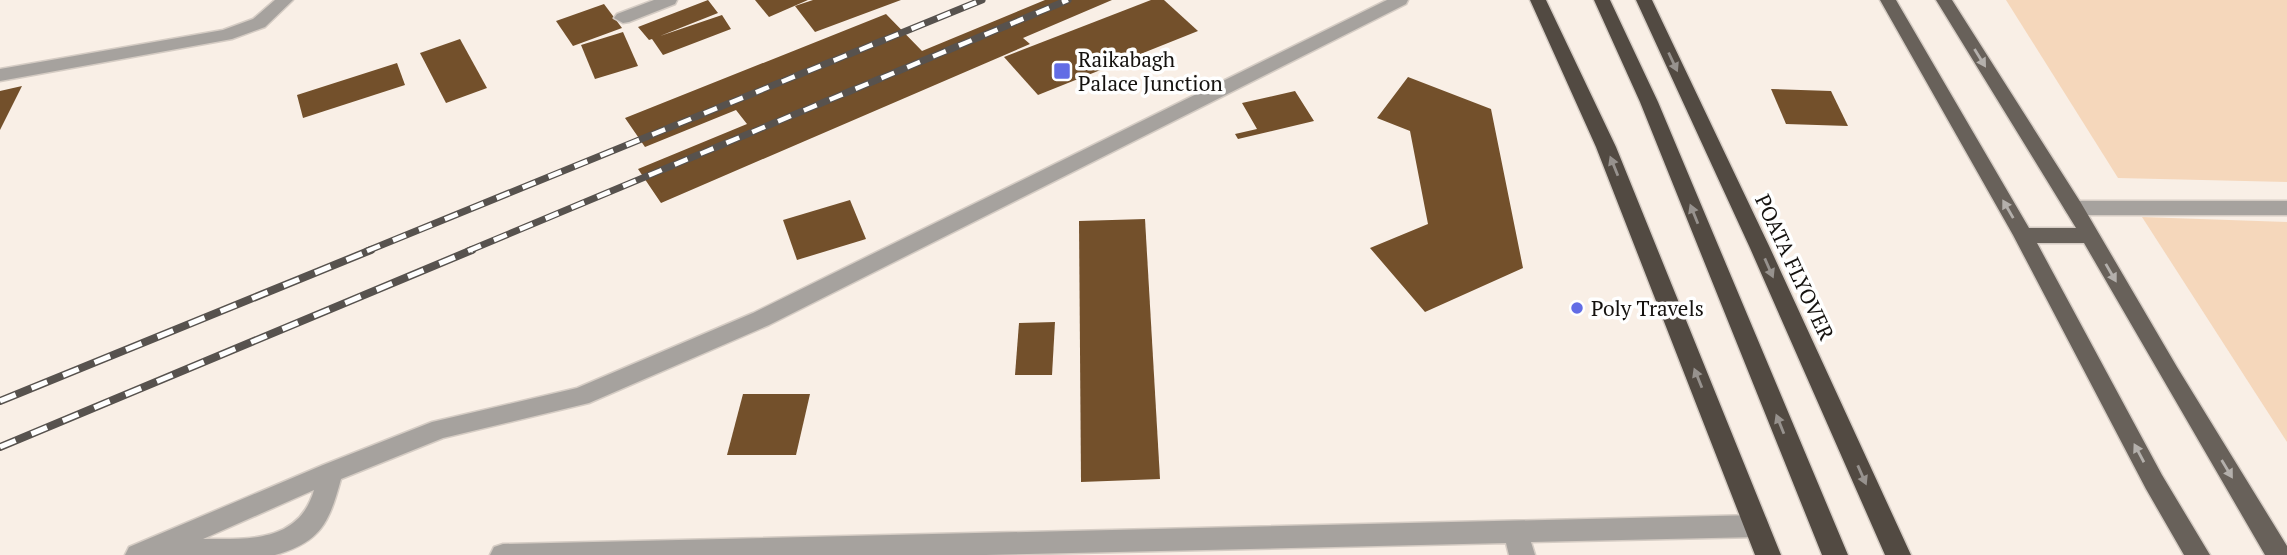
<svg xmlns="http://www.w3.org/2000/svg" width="2287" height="555" font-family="'PT Serif',serif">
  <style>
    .green { fill: #f5d7bb }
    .building { fill: #73502b }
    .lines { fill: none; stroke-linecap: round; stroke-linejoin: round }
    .minor-casing { stroke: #d5ccc4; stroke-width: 3 }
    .major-casing { stroke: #d5ccc4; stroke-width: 3 }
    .highway-casing { stroke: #d5ccc4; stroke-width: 3 }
    .minor { fill: #a6a29e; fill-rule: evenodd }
    .major { fill: #68615a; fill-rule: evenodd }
    .highway { fill: #524a42; fill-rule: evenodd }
    .rail-far1-casing { stroke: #57524e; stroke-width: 7 }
    .rail-casing { stroke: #57524e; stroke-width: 8 }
    .rail-far1 { stroke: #fff; stroke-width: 4.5; stroke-dasharray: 14; stroke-linecap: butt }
    .rail { stroke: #fff; stroke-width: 5; stroke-dasharray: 17; stroke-linecap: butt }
    .oneway { fill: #b4b0ac }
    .oneway2 { fill: #97928e }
    .poi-dot { fill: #626ce5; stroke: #fff; stroke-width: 2.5 }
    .labels { text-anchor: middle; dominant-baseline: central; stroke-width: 7; stroke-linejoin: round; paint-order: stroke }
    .poi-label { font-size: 21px; fill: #15120f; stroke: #fff; text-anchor: start }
    .street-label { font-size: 21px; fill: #15120f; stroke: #fff }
  </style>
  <rect width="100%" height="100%" fill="#f9efe6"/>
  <g class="green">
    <polygon points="2006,0 2287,0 2287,182 2118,178"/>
    <polygon points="2142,217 2287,222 2287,442"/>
  </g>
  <g class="building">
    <polygon points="708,0 718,13 660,36 722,15 731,29 663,55 652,39 649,40 638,27"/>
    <polygon points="755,0 808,0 769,17"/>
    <polygon points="813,0 901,0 815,32 795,6"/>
    <polygon points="1045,0 1112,0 1023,38 1030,44 661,203 638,169 747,124 736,110 645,147 625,118 886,14 922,51"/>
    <polygon points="1151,0 1164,0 1198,31 1038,95 1004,57"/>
    <polygon points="604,4 622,28 573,46 556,21"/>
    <polygon points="623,32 638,66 595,79 581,45"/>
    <polygon points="460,39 487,88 446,103 420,53"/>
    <polygon points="397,63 405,85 303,118 297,95"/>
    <polygon points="1408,77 1491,109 1523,268 1425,312 1370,248 1428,224 1410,131 1377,118"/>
    <polygon points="22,86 0,130 0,91"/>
    <polygon points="1771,89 1831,91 1848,126 1786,124"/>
    <polygon points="1295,91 1314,121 1238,139 1235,134 1257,129 1242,103"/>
    <polygon points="850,200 866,239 797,260 783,220"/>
    <polygon points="1145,219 1160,479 1081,482 1079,221"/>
    <polygon points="1055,322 1052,375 1015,375 1019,323"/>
    <polygon points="743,394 810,394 796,455 727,455"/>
  </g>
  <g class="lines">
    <defs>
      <g id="minor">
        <polygon points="275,0 293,0 265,27 232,39 0,81 0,69 223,30 253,19"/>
        <polygon points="654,0 677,0 675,4 629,22 623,23 614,18 617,14"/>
        <path d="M1387,0H1408L1406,4L769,325L589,403L443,438L341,479C329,523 321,542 275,555H125L129,547L323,465L432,422L577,388L753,313ZM314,490C299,543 248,539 203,539Z"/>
        <polygon points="2074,201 2287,201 2287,215 2074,215 2067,213 2064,208 2067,203"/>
        <polygon points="1757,515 1766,518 1769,526 1766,534 1757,537 1531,542 1535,555 1509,555 1506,543 985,555 490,555 494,547 503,544"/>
      </g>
      <polygon id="major" points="1880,0 1896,0 2029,228 2076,228 1936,0 1952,0 2081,203 2177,367 2287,546 2287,555 2265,555 2084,243 2037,243 2162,475 2210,555 2184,555 2146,489 2013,235"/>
      <g id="highway">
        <polygon points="1530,0 1546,0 1616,147 1781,555 1755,555 1596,147"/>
        <polygon points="1594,0 1610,0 1658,102 1848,555 1822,555 1640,102"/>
        <polygon points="1636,0 1652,0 1770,248 1911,555 1885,555 1750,248"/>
      </g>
    </defs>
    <use href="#minor" class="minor-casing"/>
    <use href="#major" class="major-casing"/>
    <use href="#highway" class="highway-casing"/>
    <use href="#minor" class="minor"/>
    <use href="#major" class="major"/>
    <use href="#highway" class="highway"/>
    <defs>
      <g id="rail-far1">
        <polyline points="367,251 982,0"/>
        <polyline points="468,251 1068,0"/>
      </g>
      <g id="rail">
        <polyline points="0,401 371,250"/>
        <polyline points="0,447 472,250"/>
      </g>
    </defs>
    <use href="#rail-far1" class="rail-far1-casing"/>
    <use href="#rail" class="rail-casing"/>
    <use href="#rail-far1" class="rail-far1"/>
    <use href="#rail" class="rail"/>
  </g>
  <defs><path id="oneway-solid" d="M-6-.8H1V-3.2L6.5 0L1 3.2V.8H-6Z" transform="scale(1.75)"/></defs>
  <g class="oneway">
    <use href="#oneway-solid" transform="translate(1980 58) rotate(58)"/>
    <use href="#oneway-solid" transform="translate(2008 209) rotate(-120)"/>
    <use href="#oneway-solid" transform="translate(2111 273) rotate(60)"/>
    <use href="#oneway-solid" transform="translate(2139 453) rotate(-118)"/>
    <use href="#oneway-solid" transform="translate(2227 469) rotate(59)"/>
  </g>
  <g class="oneway2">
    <use href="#oneway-solid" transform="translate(1673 62) rotate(65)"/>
    <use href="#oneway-solid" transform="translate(1614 166) rotate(-112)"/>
    <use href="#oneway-solid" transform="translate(1694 214) rotate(-112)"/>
    <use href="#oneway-solid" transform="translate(1769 268) rotate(66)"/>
    <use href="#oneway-solid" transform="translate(1698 378) rotate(-112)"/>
    <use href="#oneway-solid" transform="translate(1780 424) rotate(-112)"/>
    <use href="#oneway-solid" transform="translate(1862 475) rotate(66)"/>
  </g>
  <g class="poi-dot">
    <rect x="1053" y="62" width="18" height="18" rx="3.5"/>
    <circle cx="1577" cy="308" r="7"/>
  </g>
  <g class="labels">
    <g class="poi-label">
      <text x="1078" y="59">Raikabagh<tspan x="1078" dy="24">Palace Junction</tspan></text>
      <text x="1591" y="308">Poly Travels</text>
    </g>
    <g class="street-label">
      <text transform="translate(1795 267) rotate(65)">POATA FLYOVER</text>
    </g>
  </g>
</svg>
